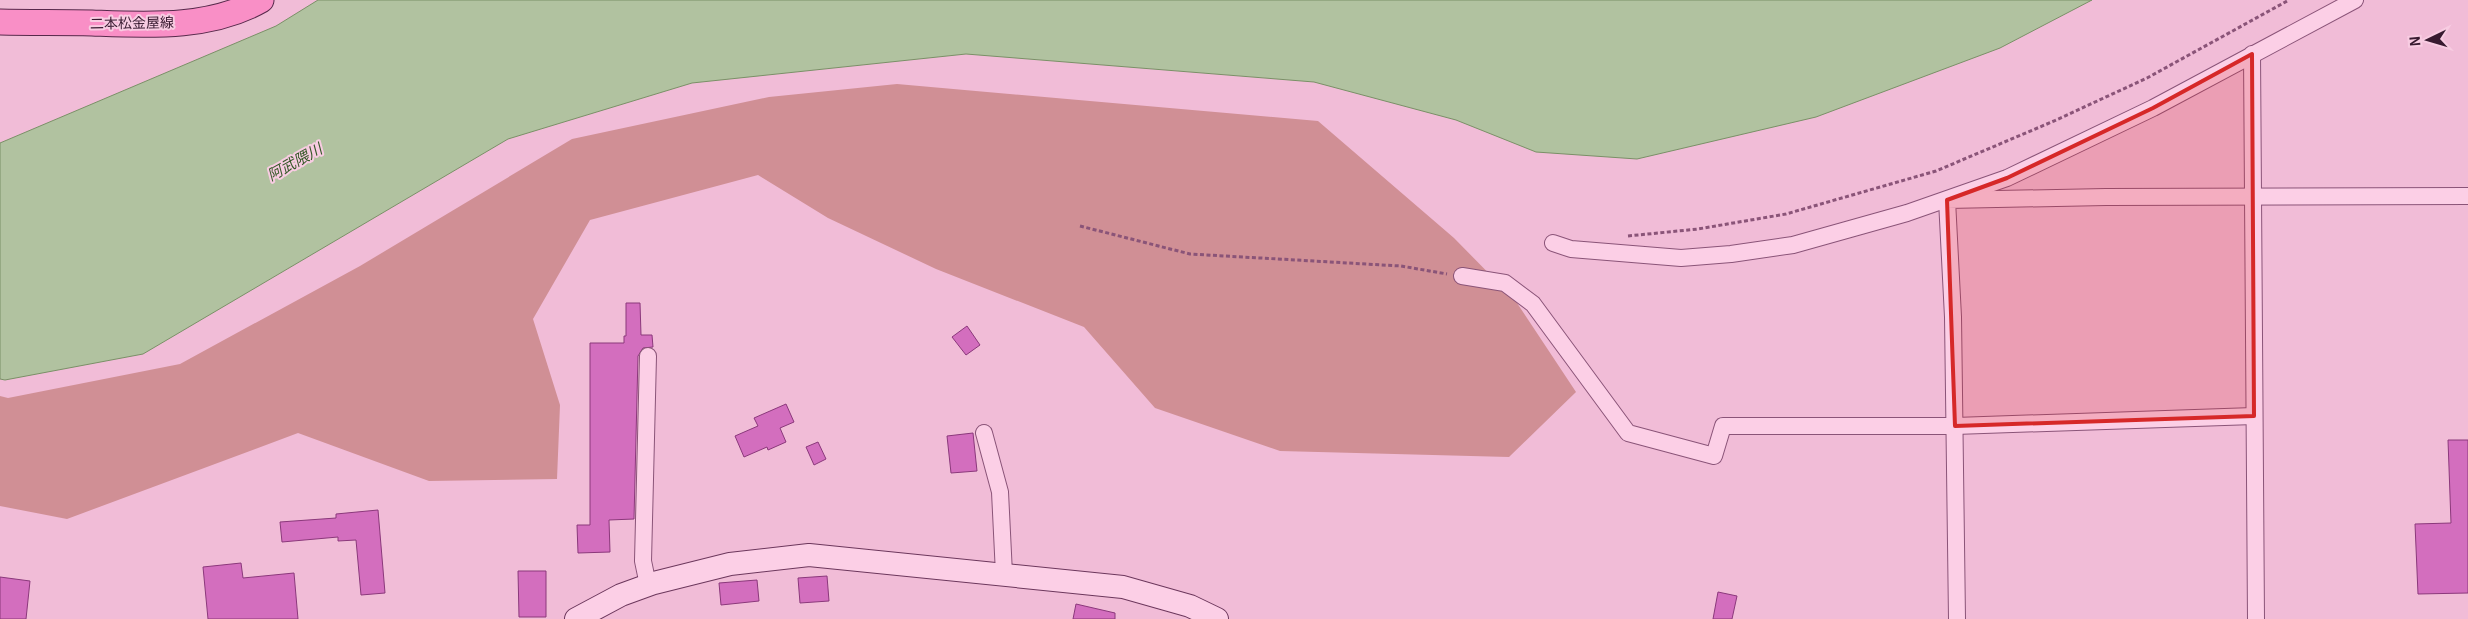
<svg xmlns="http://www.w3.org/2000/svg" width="2468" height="619" font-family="Georgia,'Noto Sans JP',serif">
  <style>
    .green { fill: #d08f95 }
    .water { fill: #b1c2a0; stroke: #7a9067 }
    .building { fill: #d36ebe; stroke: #8b387b }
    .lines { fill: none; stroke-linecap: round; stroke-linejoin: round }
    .street-casing { stroke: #8a5478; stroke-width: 18 }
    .secondary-casing { stroke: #6c375c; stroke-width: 24 }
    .primary-casing { stroke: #57294b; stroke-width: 27 }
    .path { stroke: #8a5478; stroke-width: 3; stroke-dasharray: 4 2.5; stroke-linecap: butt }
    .street { stroke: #fccfe6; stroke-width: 16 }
    .secondary { stroke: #fccfe6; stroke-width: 22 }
    .primary { stroke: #f98fc6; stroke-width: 25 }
    .marked { fill: #d62828; fill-opacity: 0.2; stroke: #d62828; stroke-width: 4; stroke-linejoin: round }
    .labels { text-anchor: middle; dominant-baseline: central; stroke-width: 4; stroke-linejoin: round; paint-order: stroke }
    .street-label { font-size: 14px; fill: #381a30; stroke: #f8cce2 }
    .water-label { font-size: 15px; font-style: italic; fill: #355928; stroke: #f8cce2 }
  </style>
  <rect width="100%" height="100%" fill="#f1bcd7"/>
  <polygon class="green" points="897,84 1318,121 1454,238 1515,300 1576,392 1509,457 1280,451 1155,408 1084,327 936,269 828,218 758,175 590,220 533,319 560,405 557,479 429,481 298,433 67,519 0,506 0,396 8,398 180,364 360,266 572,139 769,97"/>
  <polygon class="water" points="318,0 2092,0 2000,48 1816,117 1637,159 1536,152 1456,120 1314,82 966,54 692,83 508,139 143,354 5,380 0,379 0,143 276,26"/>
  <g class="building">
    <polygon points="626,303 640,303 641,335 652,335 653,347 643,348 638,356 634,519 609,520 610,552 578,553 577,525 590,525 590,343 624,343 624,336 626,336"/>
    <polygon points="967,326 980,345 966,355 952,337"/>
    <polygon points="786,404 794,422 780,428 786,442 768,450 767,447 744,457 735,436 758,426 754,418"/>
    <polygon points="973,433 977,471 951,473 947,436"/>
    <polygon points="2448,440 2468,440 2468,593 2418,594 2415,524 2451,523"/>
    <polygon points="818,442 826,459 814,465 806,447"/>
    <polygon points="378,510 385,593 361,595 356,540 338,541 338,537 282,542 280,522 336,518 336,514"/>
    <polygon points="241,563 243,578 294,573 298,619 208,619 203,567"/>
    <polygon points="518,571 546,571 546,617 519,617"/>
    <polygon points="827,576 829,601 800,603 798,578"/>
    <polygon points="0,577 30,581 26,619 0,619"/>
    <polygon points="757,580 759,601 721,605 719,583"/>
    <polygon points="1718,592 1737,596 1732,619 1713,619"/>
    <polygon points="1076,604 1115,613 1115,619 1073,619"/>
  </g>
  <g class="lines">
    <defs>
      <g id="street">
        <polyline points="2252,54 2256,619"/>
        <polyline points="1553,243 1571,249 1681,258 1731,254 1793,245 1907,213 2007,178 2153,108 2355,0"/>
        <polyline points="1462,276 1505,283 1533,304 1628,433 1714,456 1723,426 1955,426 2254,416"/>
        <polyline points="984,433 1000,492 1004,574"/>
        <polyline points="648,585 643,561 648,356"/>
        <polyline points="1957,619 1953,317 1947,200 2106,197 2468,196"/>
      </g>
      <polyline id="secondary" points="576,619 621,595 654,583 730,564 809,555 1123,587 1190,606 1217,619"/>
      <path id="primary" d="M0,22C31,23 61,22 92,23C148,25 210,29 261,0"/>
    </defs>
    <use href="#street" class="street-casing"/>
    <use href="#secondary" class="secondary-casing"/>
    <use href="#primary" class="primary-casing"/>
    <g class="path">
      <polyline points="1080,226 1190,254 1401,266 1447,274"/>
      <polyline points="1628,236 1698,229 1786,214 1936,171 2054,121 2147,78 2289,0"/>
    </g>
    <use href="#street" class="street"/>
    <use href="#secondary" class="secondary"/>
    <use href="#primary" class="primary"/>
  </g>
  <path class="marked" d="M2252,54L2254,416L1955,426L1947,200L2007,178L2153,108Z"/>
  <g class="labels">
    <g class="street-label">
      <text transform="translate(132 22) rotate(-1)">二本松金屋線</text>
    </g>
    <g class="water-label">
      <text transform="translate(294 161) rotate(-29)">阿武隈川</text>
    </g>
  </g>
  <g transform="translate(2428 40) rotate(265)" stroke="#f8cce2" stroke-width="4" paint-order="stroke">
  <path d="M0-4L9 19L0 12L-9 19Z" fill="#381a30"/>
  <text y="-8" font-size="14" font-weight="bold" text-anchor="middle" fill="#381a30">N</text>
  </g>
</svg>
